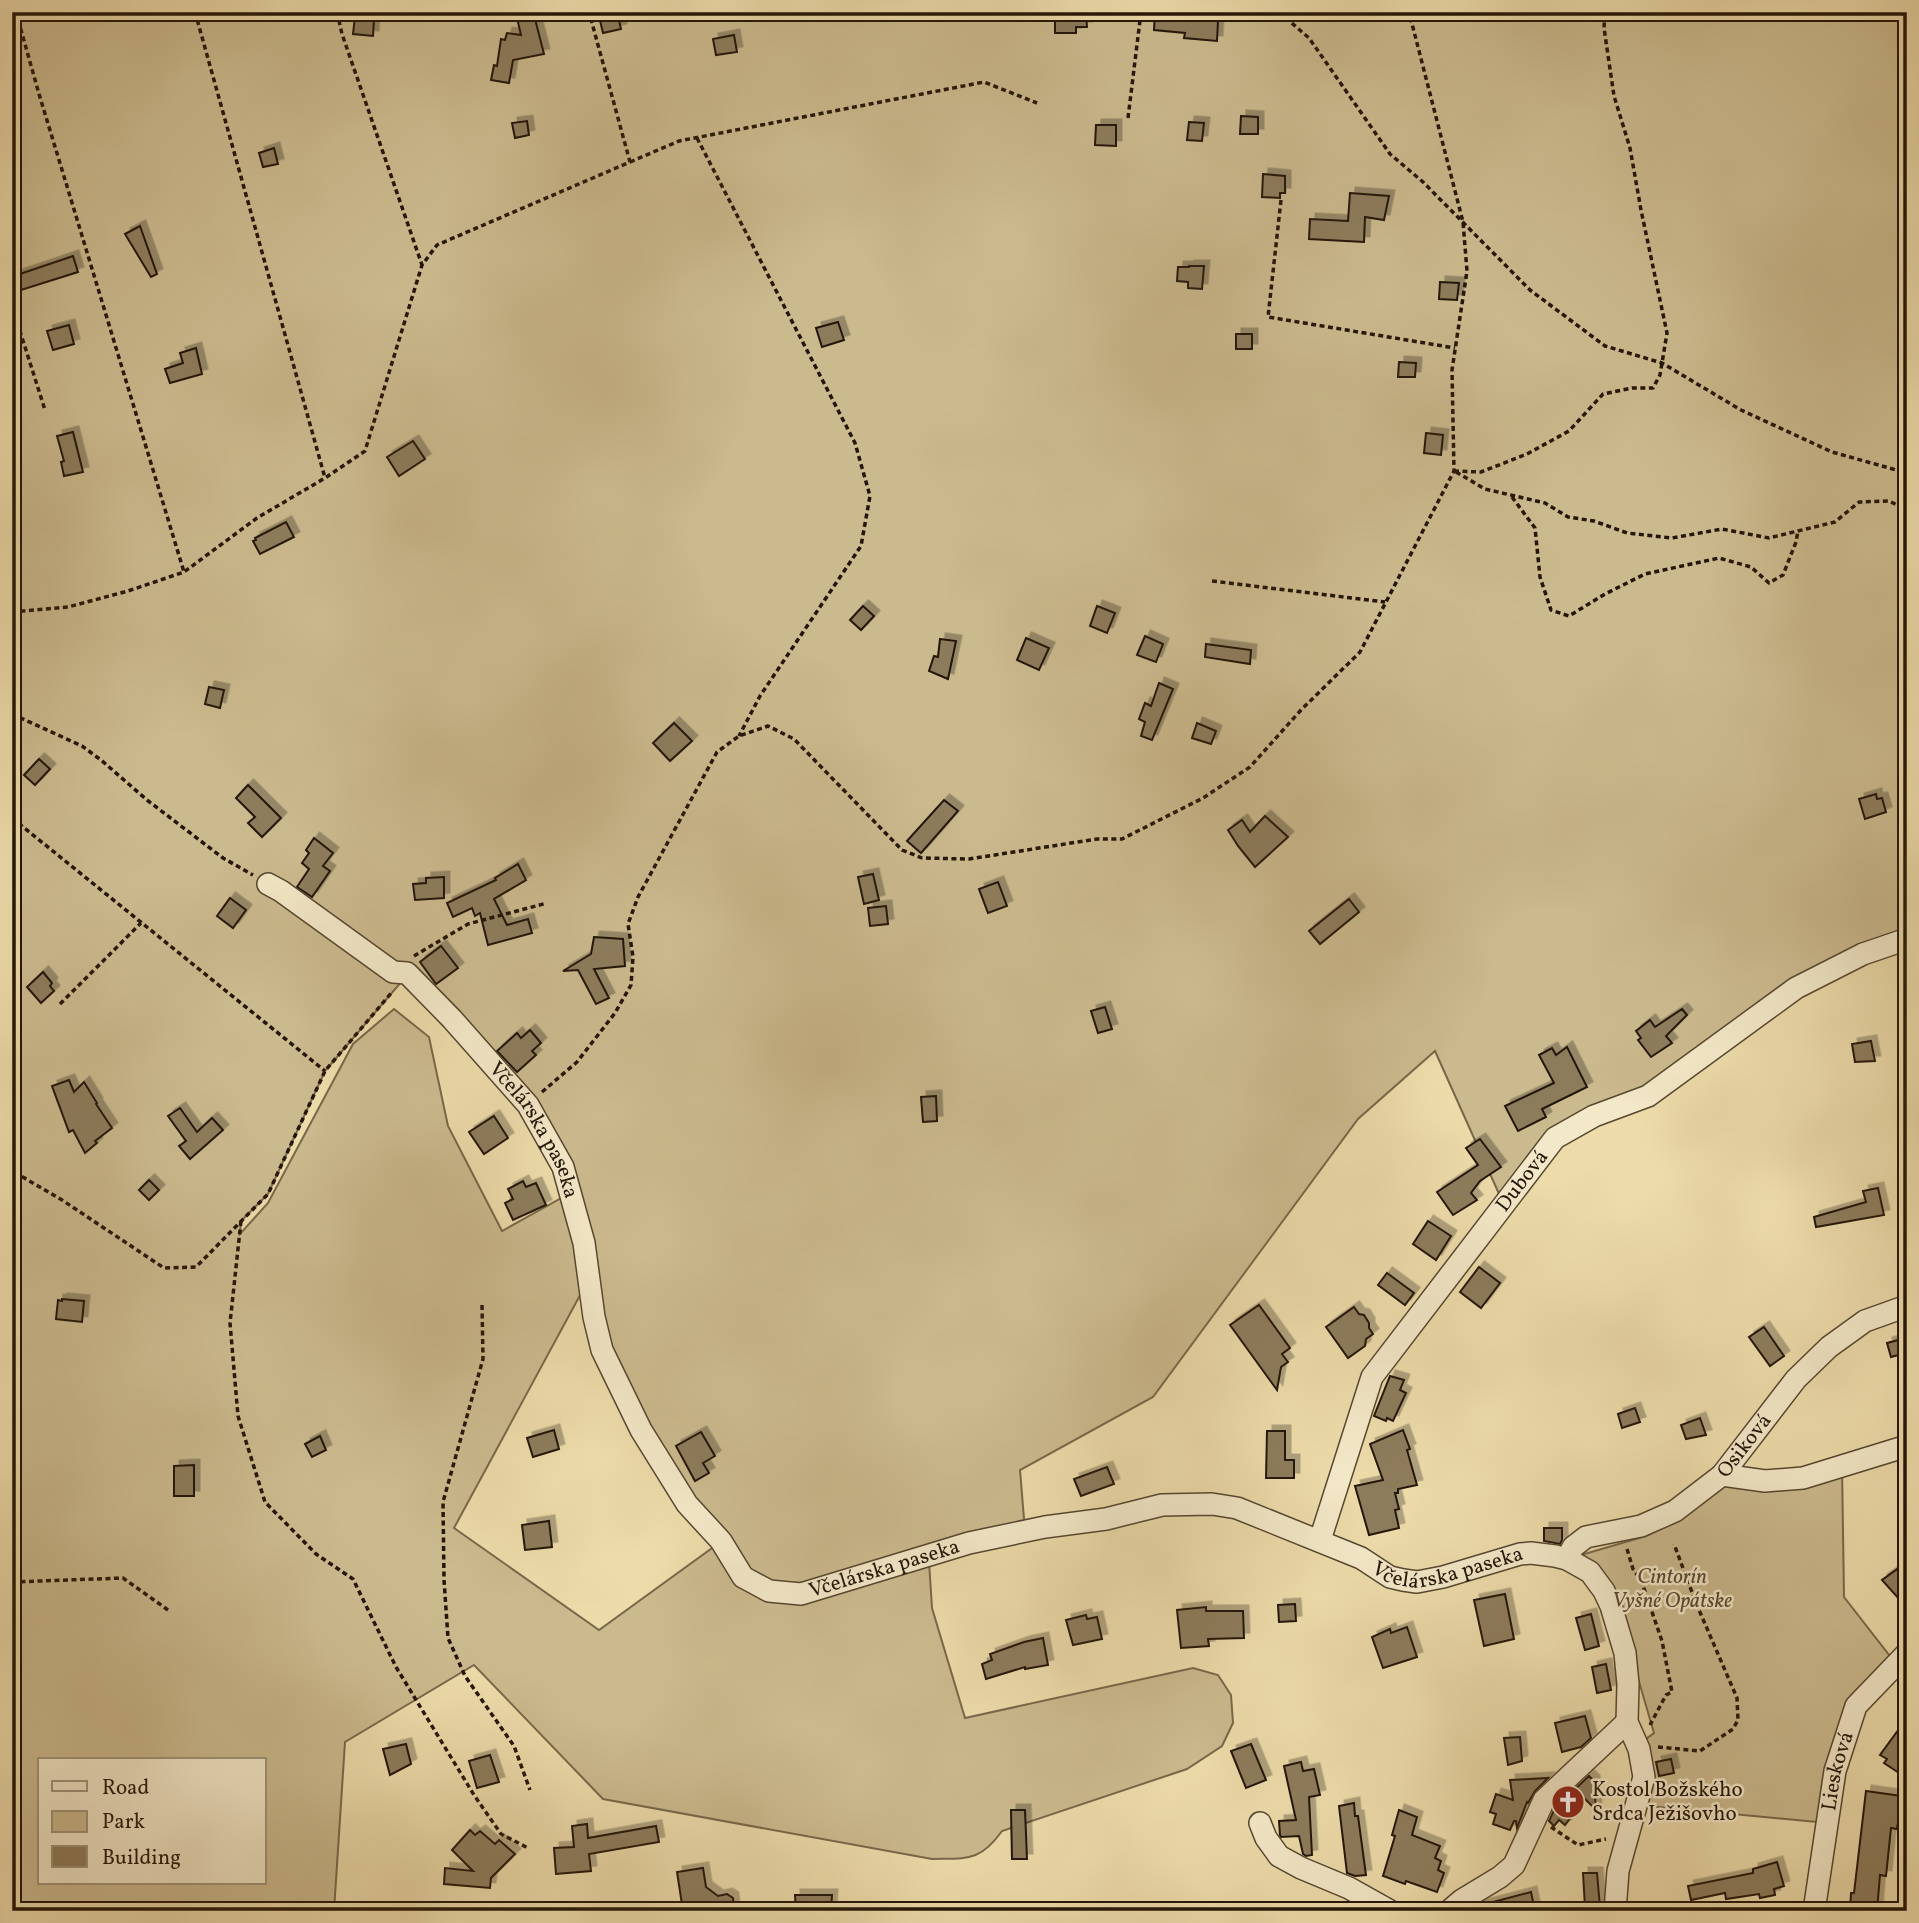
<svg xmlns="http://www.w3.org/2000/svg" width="1919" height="1923" font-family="Vollkorn,serif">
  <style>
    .green { fill: #cbba8e; stroke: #78684a; stroke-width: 2; fill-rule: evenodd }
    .building { fill: #8d7c5c; stroke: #241607; stroke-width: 2; filter: url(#shadow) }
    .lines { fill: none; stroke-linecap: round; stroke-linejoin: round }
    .minor-casing { stroke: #564730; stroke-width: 24 }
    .path { stroke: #241607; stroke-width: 3.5; stroke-dasharray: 5 3.5; stroke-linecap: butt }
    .minor { stroke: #f3e8c8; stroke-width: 21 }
    .labels { text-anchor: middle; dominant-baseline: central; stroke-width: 5; stroke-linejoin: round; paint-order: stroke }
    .street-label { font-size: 21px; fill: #241607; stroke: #f3e8c8 }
    .park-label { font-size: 21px; font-style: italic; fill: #564730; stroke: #f3e8c8 }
    .poi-label { font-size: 21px; fill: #241607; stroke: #f3e8c8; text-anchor: start }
  </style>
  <defs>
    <filter id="shadow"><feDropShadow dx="5.5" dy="-5.5" stdDeviation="0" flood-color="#0004"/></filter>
  </defs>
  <rect width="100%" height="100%" fill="#eddbaa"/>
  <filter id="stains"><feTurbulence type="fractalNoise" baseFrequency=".00286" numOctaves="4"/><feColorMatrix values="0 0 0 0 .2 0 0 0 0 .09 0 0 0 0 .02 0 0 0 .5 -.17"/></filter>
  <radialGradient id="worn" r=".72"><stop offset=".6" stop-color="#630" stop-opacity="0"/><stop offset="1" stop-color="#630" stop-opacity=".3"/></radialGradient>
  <g class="green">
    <path d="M12,12H1907V939L1863,954L1796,988L1648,1096L1594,1116L1555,1138L1504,1205L1435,1051L1358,1119L1153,1397L1020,1470L1025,1531L969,1543L801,1594L769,1591L743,1577L721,1541L687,1504L641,1430L602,1350L584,1243L563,1166L528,1105L452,1019L417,991L408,974L325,1071L268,1194L241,1221L240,1234L268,1203L353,1044L394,1009L429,1037L448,1126L502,1231L565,1196L579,1245L585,1286L454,1528L599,1630L715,1546C723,1559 731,1575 743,1585C777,1616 825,1594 862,1582C884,1574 906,1568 929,1561L932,1608L965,1718L1193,1668L1218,1675L1231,1695L1233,1723L1222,1746L1187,1769L1002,1831C980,1862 967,1858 932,1859L603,1799L474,1665L345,1742L334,1911H12ZM40,1760H264V1883H40Z"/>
    <polygon points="1842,1466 1844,1597 1896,1664 1856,1706 1827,1823 1637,1805 1653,1771 1646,1739 1654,1733 1631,1654 1607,1582 1581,1555 1646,1536 1684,1517 1714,1487"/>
  </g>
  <g class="building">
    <polygon points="598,12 617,12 621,29 603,33"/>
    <polygon points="1055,12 1086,12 1087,27 1076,27 1076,33 1055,33"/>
    <polygon points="1155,12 1175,12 1174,18 1218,21 1217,41 1184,38 1185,33 1154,30"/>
    <polygon points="534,15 544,54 513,60 509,83 491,80 494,65 497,66 501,39 505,40 507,33 521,35 517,18"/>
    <polygon points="355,17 374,20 373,36 353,34"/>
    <polygon points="734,35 737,52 716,55 713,39"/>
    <polygon points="1241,116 1258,117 1258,134 1240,134"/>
    <polygon points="527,121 529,135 515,138 512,123"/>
    <polygon points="1189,122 1204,123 1202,141 1187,140"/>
    <polygon points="1096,125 1116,125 1116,146 1095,145"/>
    <polygon points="274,148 278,164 263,167 259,153"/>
    <polygon points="1263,174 1285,176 1285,193 1280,193 1280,198 1262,197"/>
    <polygon points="1350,193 1389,196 1384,220 1365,217 1364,242 1309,239 1310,219 1348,221"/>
    <polygon points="140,226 157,274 151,277 125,234"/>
    <polygon points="73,256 78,272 21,290 17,275"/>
    <polygon points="1189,266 1204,266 1202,289 1188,288 1188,282 1177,281 1178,267 1189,267"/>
    <polygon points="1440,282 1459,283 1457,300 1439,299"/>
    <polygon points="838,322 844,340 822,347 816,328"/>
    <polygon points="69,325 74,344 53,350 47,331"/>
    <rect x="1236" y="334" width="16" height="15"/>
    <polygon points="196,348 202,374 170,383 165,369 183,363 180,353"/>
    <polygon points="1399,362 1416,363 1415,377 1398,377"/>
    <polygon points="73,432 83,472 64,476 61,462 64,461 57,436"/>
    <polygon points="1426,433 1443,435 1441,455 1424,453"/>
    <polygon points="413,441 425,459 399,476 387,457"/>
    <polygon points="286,522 294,537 260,554 253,541 256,540 255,538"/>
    <polygon points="863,606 874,616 861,630 850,620"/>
    <polygon points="1097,606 1115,613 1107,633 1090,626"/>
    <polygon points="1145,636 1163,644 1156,662 1137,655"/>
    <polygon points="1026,638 1049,648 1039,670 1017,660"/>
    <polygon points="940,639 956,641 948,679 929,671 934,656 938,657"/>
    <polygon points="1206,644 1251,650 1250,664 1205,657"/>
    <polygon points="1159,683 1173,689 1152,740 1141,736 1145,722 1139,719 1145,703 1151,706"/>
    <polygon points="209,687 224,690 220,708 205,704"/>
    <polygon points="674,723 692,741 670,761 653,743"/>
    <polygon points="1197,723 1216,731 1211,744 1192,738"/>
    <polygon points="39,759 50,769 35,785 24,775"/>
    <polygon points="248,785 281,818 262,837 248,823 255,817 236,798"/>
    <polygon points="1876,794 1877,799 1882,798 1886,812 1865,819 1859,799"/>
    <polygon points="944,800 958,811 921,853 907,841"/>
    <polygon points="1265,816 1288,837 1255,867 1238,846 1228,830 1242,820 1250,832"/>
    <polygon points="314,838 333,853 323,866 330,871 312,897 297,887 309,869 302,863 309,853 306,850"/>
    <polygon points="518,864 526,880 494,899 507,925 528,919 532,933 488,945 480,913 475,916 472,908 453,917 447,903 496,880 495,878"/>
    <polygon points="873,874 879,900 864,904 858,877"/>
    <polygon points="444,877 444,898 415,900 413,884 426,883 426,878"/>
    <polygon points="998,882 1007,906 988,913 979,889"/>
    <polygon points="230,898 246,910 233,928 217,916"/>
    <polygon points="1349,899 1359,912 1320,944 1309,931"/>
    <polygon points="886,906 888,924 870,926 868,908"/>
    <polygon points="594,937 623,939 625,966 594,969 609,998 596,1004 578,970 563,971 591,954"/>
    <polygon points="441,946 458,968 436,984 420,962"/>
    <polygon points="43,972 52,983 50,986 54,991 41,1003 27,987"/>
    <polygon points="1105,1007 1112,1029 1098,1033 1091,1011"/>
    <polygon points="1682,1009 1687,1015 1666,1036 1672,1043 1651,1057 1638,1040 1641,1038 1636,1031 1650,1020 1655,1027"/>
    <polygon points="530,1030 541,1043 532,1051 536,1055 517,1072 497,1051 517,1033 521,1038"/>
    <polygon points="1871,1041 1875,1061 1855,1062 1852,1044"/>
    <polygon points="1567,1047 1587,1087 1542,1109 1546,1117 1518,1131 1505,1106 1554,1083 1539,1055 1552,1048 1556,1055"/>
    <polygon points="69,1080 74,1092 84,1082 97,1103 96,1104 112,1128 95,1141 97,1143 85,1153 73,1130 69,1132 52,1086"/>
    <polygon points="936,1096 937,1121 923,1122 921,1097"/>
    <polygon points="180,1108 197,1132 212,1118 223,1130 190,1159 179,1146 186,1141 168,1116"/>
    <polygon points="494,1116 508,1138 484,1154 469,1132"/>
    <polygon points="1480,1139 1501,1167 1480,1181 1471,1193 1477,1200 1453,1215 1437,1192 1478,1165 1466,1148"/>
    <polygon points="149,1180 159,1190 149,1200 139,1190"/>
    <polygon points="523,1181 526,1187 536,1183 546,1205 513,1220 505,1203 513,1199 508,1189"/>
    <polygon points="1878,1188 1884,1215 1816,1227 1814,1217 1866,1202 1863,1191"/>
    <polygon points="1428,1221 1451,1236 1436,1260 1413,1244"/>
    <polygon points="1479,1267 1500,1283 1481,1308 1460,1292"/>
    <polygon points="1387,1273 1414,1293 1405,1305 1378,1285"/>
    <polygon points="62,1299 84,1301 82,1322 56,1319 58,1300 62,1301"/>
    <polygon points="1259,1305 1290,1348 1282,1354 1288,1362 1281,1367 1277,1390 1230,1325"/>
    <polygon points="1354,1307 1359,1314 1364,1315 1369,1323 1369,1328 1373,1334 1366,1339 1365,1346 1348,1358 1326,1327"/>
    <polygon points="1764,1327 1784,1356 1770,1366 1749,1337"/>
    <polygon points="1902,1339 1906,1353 1891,1357 1887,1343"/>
    <polygon points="1390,1376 1404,1380 1400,1390 1406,1393 1393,1421 1387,1418 1386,1421 1374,1416"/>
    <polygon points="1635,1408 1640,1422 1622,1428 1618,1414"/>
    <polygon points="1700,1418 1706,1435 1686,1439 1681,1425"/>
    <polygon points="554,1430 559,1449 533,1457 527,1438"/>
    <polygon points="1403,1430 1410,1449 1407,1450 1417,1485 1398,1489 1398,1493 1395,1493 1399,1509 1395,1510 1399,1528 1369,1535 1355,1486 1383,1480 1370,1444"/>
    <polygon points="1267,1431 1285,1431 1285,1460 1294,1460 1294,1478 1266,1478"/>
    <polygon points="701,1432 715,1456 703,1463 709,1473 695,1481 676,1446"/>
    <polygon points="320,1436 326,1450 312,1457 305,1444"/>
    <polygon points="194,1465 194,1496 174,1496 174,1466"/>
    <polygon points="1107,1467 1114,1484 1081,1496 1074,1479"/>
    <polygon points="549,1521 552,1547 525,1550 522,1525"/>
    <polygon points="1544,1528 1562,1528 1562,1540 1560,1544 1544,1541"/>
    <polygon points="1907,1562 1907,1608 1882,1580"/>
    <polygon points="1505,1594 1514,1639 1484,1646 1474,1600"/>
    <polygon points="1295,1604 1296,1621 1279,1622 1278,1605"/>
    <polygon points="1206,1607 1206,1611 1243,1611 1244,1638 1208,1639 1209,1646 1181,1648 1177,1610"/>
    <polygon points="1591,1614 1599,1646 1585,1650 1576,1618"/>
    <polygon points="1086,1615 1087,1619 1097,1617 1102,1639 1073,1645 1066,1620"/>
    <polygon points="1407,1627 1417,1657 1383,1668 1372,1637 1390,1629 1391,1633"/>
    <polygon points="1043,1638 1048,1665 1025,1669 1025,1667 986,1679 982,1664 992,1660 990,1654 1024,1642"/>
    <polygon points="1606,1664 1611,1690 1597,1693 1592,1667"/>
    <polygon points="1585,1716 1591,1738 1581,1747 1562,1752 1555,1723"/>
    <polygon points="1907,1718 1907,1763 1899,1773 1884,1763 1887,1759 1880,1755"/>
    <polygon points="1520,1737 1522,1761 1508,1765 1504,1738"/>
    <polygon points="406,1744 411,1764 390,1775 383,1749"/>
    <polygon points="1251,1744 1266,1780 1246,1788 1231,1751"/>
    <polygon points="490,1755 499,1782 477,1788 469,1761"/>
    <polygon points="1671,1759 1674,1773 1659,1776 1656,1762"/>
    <polygon points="1301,1762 1303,1771 1314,1769 1320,1795 1309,1797 1312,1855 1306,1856 1303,1854 1299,1836 1281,1837 1280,1835 1279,1821 1296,1820 1284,1766"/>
    <polygon points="1589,1776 1594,1781 1596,1810 1585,1799 1565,1825 1559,1820 1554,1826 1549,1821 1555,1808"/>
    <polygon points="1548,1778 1535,1791 1528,1803 1527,1802 1517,1828 1516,1821 1514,1821 1510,1830 1493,1824 1496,1814 1490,1812 1496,1794 1513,1800 1510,1780"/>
    <polygon points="1866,1791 1902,1796 1897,1829 1891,1828 1886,1876 1880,1875 1877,1911 1850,1911 1851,1893 1854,1893"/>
    <polygon points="1354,1803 1355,1816 1358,1816 1366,1875 1355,1876 1347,1873 1339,1806"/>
    <polygon points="1011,1810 1025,1810 1027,1859 1012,1859"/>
    <polygon points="1399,1810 1417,1817 1412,1835 1440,1846 1435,1858 1441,1861 1438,1870 1444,1873 1437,1892 1406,1881 1405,1884 1383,1876 1395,1836 1392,1835"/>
    <polygon points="587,1824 588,1838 656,1826 659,1842 589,1854 591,1871 556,1874 554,1848 574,1847 572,1826"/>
    <polygon points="470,1830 475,1835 480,1831 495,1844 499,1840 515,1854 491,1878 490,1888 444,1884 445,1868 473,1871 452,1850"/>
    <polygon points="1777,1862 1784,1886 1774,1889 1775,1895 1760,1898 1759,1894 1726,1899 1725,1893 1691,1900 1688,1886 1753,1873 1753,1869"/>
    <polygon points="703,1868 706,1887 718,1896 727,1894 733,1898 734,1911 683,1911 677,1872"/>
    <polygon points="1583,1873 1597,1873 1600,1907 1585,1907"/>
    <polygon points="1531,1892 1535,1911 1479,1911 1478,1906"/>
    <polygon points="795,1895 832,1895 831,1911 796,1911"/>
  </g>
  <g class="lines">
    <defs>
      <g id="minor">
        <path id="s1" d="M268,884L281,891L393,972L407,973L452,1019L528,1105L563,1167L584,1243L594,1317L602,1350L641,1430L687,1504L721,1541L743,1577L769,1591L801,1594L969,1543L1045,1527L1106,1519L1162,1505L1212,1504L1237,1508L1361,1558L1390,1577L1403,1580L1417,1582L1443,1577L1520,1554L1531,1553L1555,1556L1567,1559L1590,1572L1604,1591L1611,1606L1625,1653L1628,1684L1627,1722L1639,1749L1644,1777L1618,1871L1615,1911"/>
        <polyline points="1722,1475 1765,1481 1803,1478 1907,1446"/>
        <path id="s2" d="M1320,1540L1372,1377L1555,1138L1594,1116L1648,1096L1796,988L1863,954L1907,939"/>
        <path id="s3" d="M1567,1559L1573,1547L1586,1537L1641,1526L1675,1511L1722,1475L1796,1379L1829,1347L1865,1321L1907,1306"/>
        <polyline points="1260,1823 1266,1838 1279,1856 1301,1868 1349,1888 1390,1911"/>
        <polyline points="1449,1911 1462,1900 1500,1877 1514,1865 1544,1800 1627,1722"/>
        <path id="s4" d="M1814,1911L1835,1771L1856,1706L1907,1653"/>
      </g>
    </defs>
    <use href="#minor" class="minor-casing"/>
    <g class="path">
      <polyline points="16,12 39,94 184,572"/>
      <polyline points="195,12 325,478"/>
      <polyline points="337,12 342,34 422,265"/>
      <polyline points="1279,12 1309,38 1390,154 1423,182 1530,290 1605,346 1662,363 1741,410 1832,452 1907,473"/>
      <polyline points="1128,118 1141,12"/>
      <polyline points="697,138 855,443 870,496 861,546 760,696 739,736"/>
      <polyline points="630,162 679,141 984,82 1037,103"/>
      <polyline points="1281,200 1268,317 1455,348"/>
      <polyline points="12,306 45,410"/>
      <polyline points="1454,471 1481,472 1527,454 1569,431 1603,394 1632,388 1653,388 1660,375 1667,333 1641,210 1630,148 1614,96 1604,28 1605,12"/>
      <polyline points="1456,472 1485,489 1545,503 1568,517 1594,521 1627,533 1672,538 1722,529 1769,538 1835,522 1859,502 1889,501 1907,510"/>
      <polyline points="1512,497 1535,528 1540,577 1551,610 1569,616 1605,594 1645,574 1719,558 1751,567 1769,583 1783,575 1796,542 1798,531"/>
      <polyline points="1212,581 1385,602"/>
      <polyline points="12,612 68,607 128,591 184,572 257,518 325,478 365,451 422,265 437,245 630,162 589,12"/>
      <polyline points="12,714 82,746 101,760 147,800 223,858 253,875"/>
      <polyline points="12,818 325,1071"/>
      <polyline points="414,956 468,924 547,903"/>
      <polyline points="60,1004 141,923"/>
      <polyline points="542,1092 577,1062 615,1013 631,985 633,957 628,924 638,897 717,752 739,736 768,726 794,739 902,850 922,858 969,859 1097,839 1122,839 1203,798 1250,767 1301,710 1360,652 1454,471 1452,370 1467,271 1463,222 1409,12"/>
      <polyline points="12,1163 21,1176 62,1200 164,1268 196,1267 268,1194 325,1071 393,991"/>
      <polyline points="241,1221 230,1323 238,1416 265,1502 316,1554 353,1579 396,1667 474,1795 501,1834 528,1848"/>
      <polyline points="482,1305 483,1359 443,1502 444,1580 448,1638 465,1676 514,1746 530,1790"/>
      <polyline points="1627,1549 1633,1569 1641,1580 1662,1641 1672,1692 1666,1695 1650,1725"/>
      <polyline points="12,1582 123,1578 168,1610"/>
      <polyline points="1658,1747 1700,1751 1733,1729 1738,1720 1737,1698 1696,1603 1674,1544"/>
      <polyline points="1551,1827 1578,1845 1606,1839"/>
    </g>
    <use href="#minor" class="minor"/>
  </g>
  <defs>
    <symbol id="church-disc" viewBox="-11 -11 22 22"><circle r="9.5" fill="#8f2418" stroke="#f3e8c8"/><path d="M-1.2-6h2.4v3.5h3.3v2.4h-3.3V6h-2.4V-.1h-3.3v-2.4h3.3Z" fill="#fff"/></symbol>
  </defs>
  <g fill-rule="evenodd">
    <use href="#church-disc" x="1549" y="1783" width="38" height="38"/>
  </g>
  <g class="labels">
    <g class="street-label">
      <text stroke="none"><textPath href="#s1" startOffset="371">Včelárska paseka</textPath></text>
      <text stroke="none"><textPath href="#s2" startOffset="418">Dubová</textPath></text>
      <text stroke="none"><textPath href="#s3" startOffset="219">Osiková</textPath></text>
      <text stroke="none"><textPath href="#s1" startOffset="1610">Včelárska paseka</textPath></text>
      <text stroke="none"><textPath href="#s1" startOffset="1022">Včelárska paseka</textPath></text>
      <text stroke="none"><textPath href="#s4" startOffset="142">Liesková</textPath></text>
    </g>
    <g class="park-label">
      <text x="1672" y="1577">Cintorín<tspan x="1672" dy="24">Vyšné Opátske</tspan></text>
    </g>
    <g class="poi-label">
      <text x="1592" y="1790">Kostol Božského<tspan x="1592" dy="24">Srdca Ježišovho</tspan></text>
    </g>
  </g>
  <rect width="1919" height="1923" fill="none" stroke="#eddbaa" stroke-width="42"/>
  <rect x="14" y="14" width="1891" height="1895" fill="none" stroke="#241607" stroke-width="3.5"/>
  <rect x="21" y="21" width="1877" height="1881" fill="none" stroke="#241607" stroke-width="2"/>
  <rect x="38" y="1758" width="228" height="126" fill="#f3e8c8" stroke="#a0947b" stroke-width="2"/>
  <rect x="52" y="1781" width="35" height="10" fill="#f3e8c8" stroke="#a0947b" stroke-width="2"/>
  <text x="102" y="1794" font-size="21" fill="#241607">Road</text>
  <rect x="52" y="1811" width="35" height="21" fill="#cbba8e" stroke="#a0947b" stroke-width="2"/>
  <text x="102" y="1828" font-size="21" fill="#241607">Park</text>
  <rect x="52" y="1846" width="35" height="21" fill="#8d7c5c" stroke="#a0947b" stroke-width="2"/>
  <text x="102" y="1864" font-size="21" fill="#241607">Building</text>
  <rect width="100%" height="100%" filter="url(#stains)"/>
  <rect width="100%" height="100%" fill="url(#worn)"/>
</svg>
